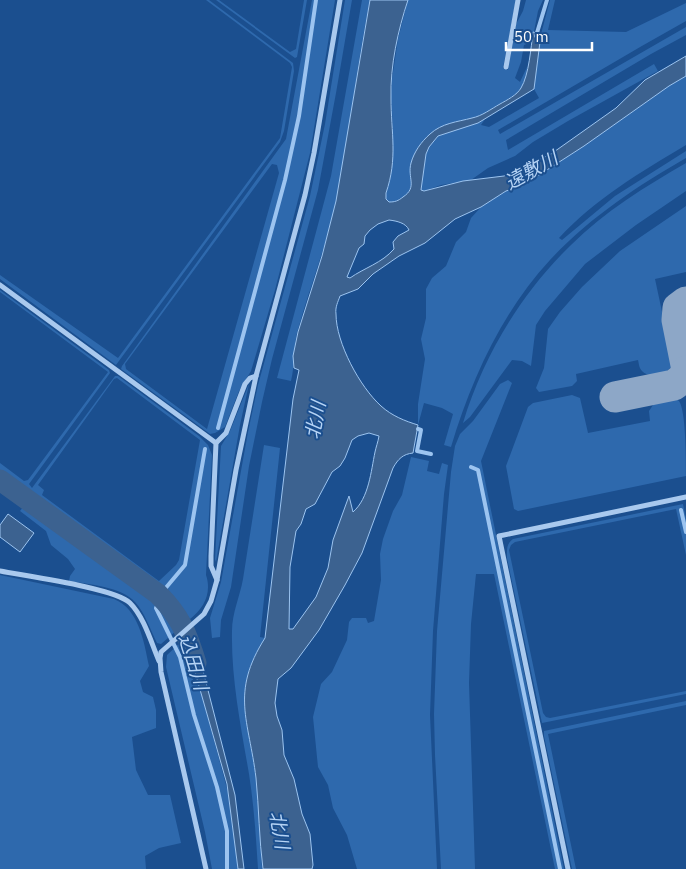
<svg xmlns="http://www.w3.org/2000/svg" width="686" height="869" font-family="'IBM Plex Sans','Noto Sans JP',sans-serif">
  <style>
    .green { fill: #2e69ad; fill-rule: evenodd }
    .water { fill: #3c6290; stroke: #9cc4f0; fill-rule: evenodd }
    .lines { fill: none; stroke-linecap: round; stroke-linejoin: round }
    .stream { stroke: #9cc4f0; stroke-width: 4 }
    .river { stroke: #3c6290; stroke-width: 21 }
    .taxiway { stroke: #8da7c7; stroke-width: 31 }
    .street { stroke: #a9c9ee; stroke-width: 5 }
    .labels { text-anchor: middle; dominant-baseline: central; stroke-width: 4; stroke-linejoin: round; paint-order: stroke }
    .water-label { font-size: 19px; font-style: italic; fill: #b5d3f5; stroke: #1b4f8f }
  </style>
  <rect width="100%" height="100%" fill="#1b4f8f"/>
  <g class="green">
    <polygon points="206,0 209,0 293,63 294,71 284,131 280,142 116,365 0,279 0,275 118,358 280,138 292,67 290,63"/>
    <polygon points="216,0 219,0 290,52 296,49 304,0 307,0 297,57 295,58"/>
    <path d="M312,0H335L310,153L275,290L251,371L239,391L225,427L215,433L210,434L121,369L122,366L286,139ZM272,164L277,165L279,173L207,429L126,369L125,364Z"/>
    <polygon points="345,0 352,0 336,93 318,190 272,359 262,402 249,466 231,587 221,620 220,637 212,638 210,618 221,582 248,432 258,385 310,196 325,124"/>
    <path d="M362,0H370C356,67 350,135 336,202C326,247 309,289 297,333C293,350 295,365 291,381L277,378L331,176Z"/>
    <path d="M408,0H516L503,68L508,70L516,24L523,11L526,0H543L538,11L532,42L524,45L521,62L515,78L520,82L527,67L526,78L521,89L516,94L484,114L475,118L450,123L412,162C409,174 416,188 404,197C398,200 395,202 388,202C384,196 387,190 389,184L393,128L391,97L392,79L398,39Z"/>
    <path d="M550,0H555L548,30L626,32L686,3V21C623,56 561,94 498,130L500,134L686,27V35L651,54L506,140L508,150L654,64L658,71L568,121L533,142L515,156L488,168L471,180L441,185L424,191L421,190L426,154L429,147L438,136L485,119L481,125L489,127L539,98L534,89L541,34Z"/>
    <path d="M686,76V145C642,171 594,200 559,238L562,240L615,196L686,151V158C637,186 588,219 550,260C502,312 471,380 451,447L444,445L453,414L442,408L424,403L418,425V404L425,359L421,339L426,318V289L432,278L446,266L456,242L466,232L471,218L481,207L506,191L522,186L584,146L669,86Z"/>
    <path d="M686,163V191L636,225L585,264L545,311L536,325L531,366L522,361L512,360L470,417L463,423C483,357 521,293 571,245C604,212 646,186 686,163Z"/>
    <path d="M686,206V272L655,279L673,363C670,374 650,380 642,371C639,368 639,364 638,360L576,374L577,381L572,386L539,392L536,388L544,368L548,329L560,312L582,287L620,251Z"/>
    <path d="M0,290L109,370L110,373L29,484L32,488L115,376H118L199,436L208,445L212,455L206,575C212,593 204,608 190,619L177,603L157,586L0,472V463L24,481L28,480L108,372L0,292ZM117,378L200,440L179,560L176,565L159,581L42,495L44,490L38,485L114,379Z"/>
    <polygon points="508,380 512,383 481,461 564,869 555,869 494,574 476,574 471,624 469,683 475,869 441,869 435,755 434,714 437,631 451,472 455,446 460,434 473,421 500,384"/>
    <polygon points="249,384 240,425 216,562 215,559 221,446 230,431"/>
    <path d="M572,395L580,398L588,433L650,421L649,411L655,402C662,401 673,396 679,401C686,410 686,461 686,476L518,511L514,509L506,466L528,407L533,403Z"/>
    <path d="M264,445L280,448L260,637L265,638C230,692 249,720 256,778C259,808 260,839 262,869H258C256,837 254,806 249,774C241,727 231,679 232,631C232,613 240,596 243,579Z"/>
    <polygon points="411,457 429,461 427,471 439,474 442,463 448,465 444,494 433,631 430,715 437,869 357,869 347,835 333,808 328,785 318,767 313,717 321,684 332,672 339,657 347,640 349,622 352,618 366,618 368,623 374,621 381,580 380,554 383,539 393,511 402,495"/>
    <path d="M683,504L686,519V555L676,509L515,542L511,545L509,550L543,713L546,717L550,718L686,691V694L542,723L507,558C507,550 506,544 513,539Z"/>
    <path d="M24,506L147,593L168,614L177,630L161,644L157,643C150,629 145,613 135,602C122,587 88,584 69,581L70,576L75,569L68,559L51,545L46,531L20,511Z"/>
    <path d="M0,575L114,599C139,609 144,642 149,666L140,681L143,692L153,697L156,710V728L132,737L136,770L148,795H170L181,843L159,848L145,856L146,869H0Z"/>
    <polygon points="180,643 194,682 198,681 229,796 238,869 212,869 205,832 166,667 167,655"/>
    <polygon points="686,701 686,705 548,734 576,869 572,869 544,736 544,731"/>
  </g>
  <g class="water">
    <path d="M370,0H408C398,30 390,66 391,98C391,133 398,158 386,193V199L389,202C395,202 398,201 403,197C418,187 407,178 411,163C414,152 421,142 430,134C442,123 457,122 472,118C482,116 491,109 500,104C507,100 517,95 521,88C529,75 531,47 533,32L541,34L534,89L478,123L438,136L429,147L426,154L421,190L424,191L463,181L504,176L551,154L616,108L645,80L686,56V76L669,86L584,146L522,186L506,191L481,207L455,219L425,243L399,256L373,274L358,289L340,296C338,302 335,307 336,314C336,343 360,387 381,406C392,416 405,421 418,425L413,453C403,454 398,459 393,468L362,553L345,585L319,630L291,668L278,679L275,703L277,716L282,730L284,755L294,779L302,814L310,834L313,865L312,869H263C259,839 259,808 256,778C249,720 230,693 265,638L293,399L299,370L294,368L293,356L298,332L322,256L336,201ZM389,220C397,221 406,223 409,230L398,236L393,242L394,249C382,263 364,268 350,278L347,277L359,248L364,244L365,236L370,230L378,224ZM369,433L379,436C378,442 376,447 375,452C371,471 369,498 353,512L349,496L333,540L328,568L316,597L293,629H289L290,567L296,531L301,524L306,509L315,504L332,472L340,466L345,458L352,440L358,436Z"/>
    <polygon points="8,514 34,533 20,552 0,537 0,525"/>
    <polygon points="193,632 235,795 244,869 238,869 227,784 193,665 183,640"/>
  </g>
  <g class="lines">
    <g class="stream">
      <polyline points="536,36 547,0"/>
      <polyline points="218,428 285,180 299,116 316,0"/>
      <polyline points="418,429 421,430 417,451 431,454"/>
      <polyline points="205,449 185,565 164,590 156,608 180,657 194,715 217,787 227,831 227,869"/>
      <polyline points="471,467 478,470 560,869"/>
      <polyline points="681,510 686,532"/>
    </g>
    <path class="river" d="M0,480L158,594C180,616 187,633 196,663"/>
    <g class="taxiway">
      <polyline points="686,302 678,308 677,320 686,365"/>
      <polyline points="615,397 674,385 684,377 686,371"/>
    </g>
    <g class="street">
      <polyline points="506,67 518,0"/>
      <polyline points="0,285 216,443"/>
      <path d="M0,571C25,576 115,588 130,603C144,617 151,642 159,661"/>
      <polyline points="217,580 211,566 211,556 216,443 226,433 245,384 250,378 256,376"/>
      <polyline points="206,869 161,672 160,658 161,652 204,614 211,601 217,580 236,470 256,376 305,195 314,153 340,0"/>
      <polyline points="568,869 499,536 686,497"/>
    </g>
  </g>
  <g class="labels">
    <g class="water-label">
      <text transform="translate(531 170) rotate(-29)">遠敷川</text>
      <text transform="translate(315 420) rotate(-80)">北川</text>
      <text transform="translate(194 662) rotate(73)">込田川</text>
      <text transform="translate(280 830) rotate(80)">北川</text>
    </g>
  </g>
  <path d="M506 42v8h86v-8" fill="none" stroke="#ffffff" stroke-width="2.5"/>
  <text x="514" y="42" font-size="15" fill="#ffffff" stroke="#1b4f8f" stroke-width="4" paint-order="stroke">50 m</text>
</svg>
